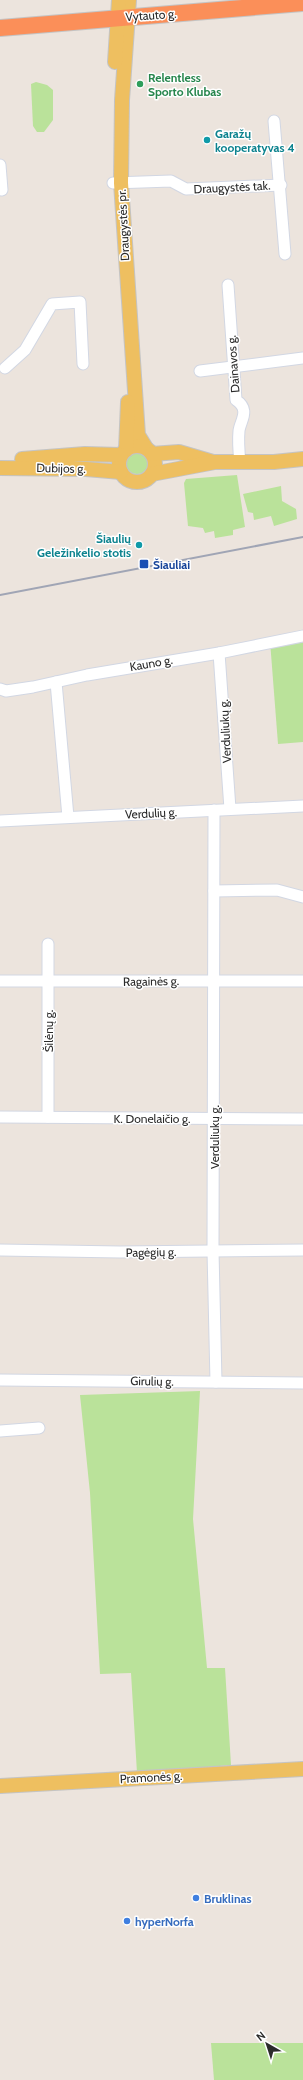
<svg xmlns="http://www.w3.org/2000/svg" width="303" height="2080" font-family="Cabin,sans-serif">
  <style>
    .green { fill: #bae29a }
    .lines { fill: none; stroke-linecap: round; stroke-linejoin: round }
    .minor-casing { stroke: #d2d7e3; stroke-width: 13 }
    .major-casing { stroke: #c4c4c4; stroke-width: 16 }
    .highway-casing { stroke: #c4c4c4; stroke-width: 18 }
    .minor { stroke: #fff; stroke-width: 11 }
    .major { stroke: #eebf60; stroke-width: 14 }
    .highway { stroke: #fb8f59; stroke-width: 16 }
    .rail { stroke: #a0a5b5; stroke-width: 2 }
    .leisure-dot { fill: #2e9e5b; stroke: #fff; stroke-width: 1.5 }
    .culture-dot { fill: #0f9aa8; stroke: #fff; stroke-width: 1.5 }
    .transit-dot { fill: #1a4fb4; stroke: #fff; stroke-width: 1.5 }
    .shop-dot { fill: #3f7fe0; stroke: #fff; stroke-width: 1.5 }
    .labels { text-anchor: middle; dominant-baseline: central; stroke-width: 3; stroke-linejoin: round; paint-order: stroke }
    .street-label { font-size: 12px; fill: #2b2b2b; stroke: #fff }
    .leisure-label { font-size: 12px; font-weight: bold; fill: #27864d; stroke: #fff; text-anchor: start }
    .culture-label { font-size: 12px; font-weight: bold; fill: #0d838f; stroke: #fff; text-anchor: start }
    .transit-label { font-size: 12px; font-weight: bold; fill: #164399; stroke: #fff; text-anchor: start }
    .shop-label { font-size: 12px; font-weight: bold; fill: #366cbe; stroke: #fff; text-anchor: start }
  </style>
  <rect width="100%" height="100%" fill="#ece4dd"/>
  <g class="green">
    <polygon points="36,82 47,85 53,90 53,120 44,132 37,132 33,126 31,84"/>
    <circle cx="137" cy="463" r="11"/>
    <polygon points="237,475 245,527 233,530 233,535 215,538 214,531 205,533 203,528 188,526 184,483 186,479"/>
    <polygon points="281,486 282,501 296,509 297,519 274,526 271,516 254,520 253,513 248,512 243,494"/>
    <polygon points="303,636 303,742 278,744 270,641"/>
    <polygon points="200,1391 193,1519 207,1668 225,1668 231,1765 137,1773 131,1673 100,1674 90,1493 80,1395"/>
    <polygon points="211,2043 303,2043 303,2080 214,2080"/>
  </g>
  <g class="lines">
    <defs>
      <g id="minor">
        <polyline points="274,121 285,254"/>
        <polyline points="0,165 2,190"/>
        <polyline points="113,183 171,181 186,189 281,185"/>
        <path d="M228,285L236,400C251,410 240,421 239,431C238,441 239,453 240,463"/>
        <polyline points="5,368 25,350 52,304 80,302 83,364"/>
        <polyline points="200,371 303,358"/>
        <polyline points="219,653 230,809"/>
        <polyline points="56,682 68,817"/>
        <polyline points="0,689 6,691 33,687 87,675 219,653 303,636"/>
        <polyline points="214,810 213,1251 216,1382"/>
        <polyline points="0,821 303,806"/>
        <polyline points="214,891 277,890 303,897"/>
        <polyline points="48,944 48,1117"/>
        <polyline points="0,981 303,981"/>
        <polyline points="0,1117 303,1119"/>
        <polyline points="0,1250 120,1252 303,1250"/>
        <polyline points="0,1380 303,1383"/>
        <polyline points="0,1431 39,1428"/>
      </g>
      <g id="major">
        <polyline points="129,0 122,100 121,183 138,435 146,448"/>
        <polyline points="115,62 119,0"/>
        <circle cx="137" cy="464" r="18"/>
        <polyline points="126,450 128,402"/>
        <polyline points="152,454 179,452 213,462"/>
        <polyline points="22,459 85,454 121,455"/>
        <polyline points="0,468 86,469 121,472"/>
        <polyline points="152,474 215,462 274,462 303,459"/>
        <polyline points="0,1786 303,1769"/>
      </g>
      <polyline id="highway" points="0,28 303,3"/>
    </defs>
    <use href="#minor" class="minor-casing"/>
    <use href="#major" class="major-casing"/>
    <use href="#highway" class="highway-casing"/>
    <use href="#minor" class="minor"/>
    <use href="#major" class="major"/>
    <use href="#highway" class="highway"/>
    <polyline class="rail" points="0,595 303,537"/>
  </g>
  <circle class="leisure-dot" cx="140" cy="84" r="4"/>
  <g class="culture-dot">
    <circle cx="207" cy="140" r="4"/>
    <circle cx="139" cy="545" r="4"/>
  </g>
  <rect class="transit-dot" x="139" y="559" width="10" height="10" rx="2"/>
  <g class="shop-dot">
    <circle cx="196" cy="1898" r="4"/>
    <circle cx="127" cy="1921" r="4"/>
  </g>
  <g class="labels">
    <g class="street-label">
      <text transform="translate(151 15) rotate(-4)">Vytauto g.</text>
      <text transform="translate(232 187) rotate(-3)">Draugystės tak.</text>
      <text transform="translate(123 225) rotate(-93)">Draugystės pr.</text>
      <text transform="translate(233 364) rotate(-94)">Dainavos g.</text>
      <text transform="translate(61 468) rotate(1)">Dubijos g.</text>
      <text transform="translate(151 663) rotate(-10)">Kauno g.</text>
      <text transform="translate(225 731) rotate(-93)">Verduliukų g.</text>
      <text transform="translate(151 813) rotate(-3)">Verdulių g.</text>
      <text transform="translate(151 981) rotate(-1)">Ragainės g.</text>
      <text transform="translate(48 1031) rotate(-90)">Šilėnų g.</text>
      <text x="152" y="1118">K. Donelaičio g.</text>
      <text transform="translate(214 1137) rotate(-90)">Verduliukų g.</text>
      <text transform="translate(151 1252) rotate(-1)">Pagėgių g.</text>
      <text transform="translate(152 1381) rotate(1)">Girulių g.</text>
      <text transform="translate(151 1777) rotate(-3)">Pramonės g.</text>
    </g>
    <g class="leisure-label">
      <text x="148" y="77">Relentless<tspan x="148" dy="14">Sporto Klubas</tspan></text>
    </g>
    <g class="culture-label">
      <text x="215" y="133">Garažų<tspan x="215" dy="14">kooperatyvas 4</tspan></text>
      <text x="131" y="538" text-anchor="end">Šiaulių<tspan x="131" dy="14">Geležinkelio stotis</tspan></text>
    </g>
    <g class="transit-label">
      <text x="153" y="564">Šiauliai</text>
    </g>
    <g class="shop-label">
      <text x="204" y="1898">Bruklinas</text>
      <text x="135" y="1921">hyperNorfa</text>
    </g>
  </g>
  <g transform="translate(267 2044) rotate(321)" stroke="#ffffff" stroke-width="3" paint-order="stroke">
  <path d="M0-3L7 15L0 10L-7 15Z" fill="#2b2b2b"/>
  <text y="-6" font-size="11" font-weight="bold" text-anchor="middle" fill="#2b2b2b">N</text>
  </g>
</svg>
